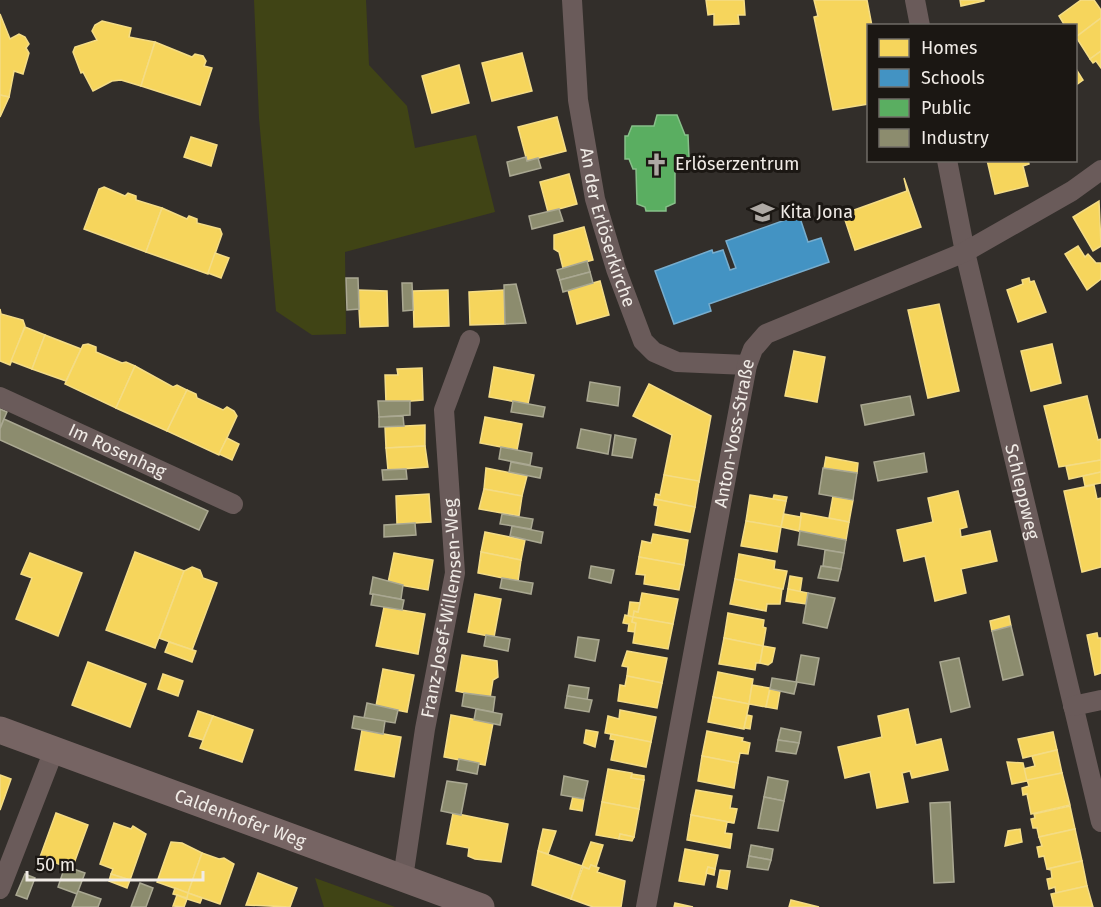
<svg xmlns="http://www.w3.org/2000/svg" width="1101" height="907" font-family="'Fira Sans',sans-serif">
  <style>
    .green { fill: #404415 }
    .homes { fill: #f6d55c; stroke: #f4dc85; stroke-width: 1.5 }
    .schools { fill: #4393c3; stroke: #77adce; stroke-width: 1.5 }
    .public { fill: #5aae61; stroke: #87c089; stroke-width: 1.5 }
    .industry { fill: #8c8c6e; stroke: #aaa892; stroke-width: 1.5 }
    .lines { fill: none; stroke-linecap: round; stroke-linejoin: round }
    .street { stroke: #6a5b5a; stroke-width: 20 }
    .secondary { stroke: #766463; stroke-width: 27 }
    .labels { text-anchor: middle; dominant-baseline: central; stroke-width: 6; stroke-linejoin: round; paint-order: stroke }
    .poi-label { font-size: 18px; fill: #f0ebe6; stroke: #1b1713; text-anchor: start }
    .street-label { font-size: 18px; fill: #f0ebe6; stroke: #1b1713 }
  </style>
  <rect width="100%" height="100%" fill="#322e2a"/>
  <g class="green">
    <polygon points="254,0 366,0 369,65 407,106 415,148 476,135 495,212 345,252 346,334 312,335 276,311 259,118"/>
    <polygon points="315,878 395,907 324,907"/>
  </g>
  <g class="homes">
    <polygon points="706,0 744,0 745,15 738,15 739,24 714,25 714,14 708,15"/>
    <polygon points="814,0 867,0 872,26 868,26 868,104 833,110 814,17 818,16"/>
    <polygon points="960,0 984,0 984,1 961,6"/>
    <polygon points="1081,0 1094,0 1101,10 1101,18 1076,37 1076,26 1065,26 1059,16"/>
    <polygon points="0,14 10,39 19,34 25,37 29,44 26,48 29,53 23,74 14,71 9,97 0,95"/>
    <polygon points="1101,18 1101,51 1090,59 1076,37"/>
    <polygon points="102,21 131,28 129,37 155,42 141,86 121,80 112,81 93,91 83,72 81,73 73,52 75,47 97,40 92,31 95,25"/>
    <polygon points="155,42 192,57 195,54 203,56 206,61 204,66 212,68 200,105 141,86"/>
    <polygon points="1101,51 1101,68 1096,61 1093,63 1090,59"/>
    <polygon points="522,53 532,91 492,101 482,63"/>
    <polygon points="459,65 469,103 432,113 422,76"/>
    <polygon points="1076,69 1083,80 1076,85"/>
    <polygon points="0,95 9,97 0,117"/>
    <polygon points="557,117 566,151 527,161 518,127"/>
    <polygon points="191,137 217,145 211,166 184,157"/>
    <polygon points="987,160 1028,160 1029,164 1023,166 1028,186 995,194"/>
    <polygon points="569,174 577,204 548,212 540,182"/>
    <polygon points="904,178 921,227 855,250 843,214 907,191"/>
    <polygon points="104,187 125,196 128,193 136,196 136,200 162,208 146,252 84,229 99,189"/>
    <polygon points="1099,201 1101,246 1093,251 1073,217"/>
    <polygon points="162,208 187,219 189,216 197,219 197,223 220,229 222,234 208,274 146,252"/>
    <polygon points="584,227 593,260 563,268 559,252 554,249 554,235"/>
    <polygon points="1078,246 1085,257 1088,254 1096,263 1101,263 1101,279 1087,290 1065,254"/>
    <polygon points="215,253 229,258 221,278 208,273"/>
    <polygon points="1029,278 1030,282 1034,281 1046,312 1018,322 1007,290 1023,284 1022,280"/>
    <polygon points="600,281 609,315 577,324 568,290"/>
    <polygon points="358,290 387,291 388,326 360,327"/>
    <polygon points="448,290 449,326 414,327 413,291"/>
    <polygon points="504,290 505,324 470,325 469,292"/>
    <polygon points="939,304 959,391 928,398 908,310"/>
    <polygon points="0,309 1,314 23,320 25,326 10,365 0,361"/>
    <polygon points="25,327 45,335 32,369 11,361"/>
    <polygon points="45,335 81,349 66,381 32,369"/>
    <polygon points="88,344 96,347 96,352 122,363 126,362 135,366 116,408 65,384 83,345"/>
    <polygon points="1052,344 1061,383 1031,391 1021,351"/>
    <polygon points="794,351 825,357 817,402 785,396"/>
    <polygon points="135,366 173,387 177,385 187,390 167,431 116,408"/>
    <polygon points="494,367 534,375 528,404 489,397"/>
    <polygon points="422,368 423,400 386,403 385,375 398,375 397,369"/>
    <polygon points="649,384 711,416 699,482 664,475 672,435 633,416"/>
    <polygon points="187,390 196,394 197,398 223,410 227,407 234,411 237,416 219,455 167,431"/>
    <polygon points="1087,396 1098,440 1101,439 1101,460 1059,467 1044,406"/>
    <polygon points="485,417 522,424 517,450 480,443"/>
    <polygon points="425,425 425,446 386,448 385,427"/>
    <polygon points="227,438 239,444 232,460 219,454"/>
    <polygon points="425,446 428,467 388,470 386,448"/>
    <polygon points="826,457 858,463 857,473 824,468"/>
    <polygon points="1101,460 1101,472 1069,479 1066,466"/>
    <polygon points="486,468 527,476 522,496 484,489"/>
    <polygon points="1101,472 1101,483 1085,486 1083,476"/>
    <polygon points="664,475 699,481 695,507 655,499 656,494 660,495"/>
    <polygon points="1094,485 1097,499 1101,498 1101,567 1082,572 1064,491"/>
    <polygon points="484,489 522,496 519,516 479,509"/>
    <polygon points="958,491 967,527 960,529 961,537 990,531 997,561 961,569 966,593 935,601 925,556 904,561 897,530 933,522 928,498"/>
    <polygon points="429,494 431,522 397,524 396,496"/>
    <polygon points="750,495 786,501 781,527 746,521"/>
    <polygon points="774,495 787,497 786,501 773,499"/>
    <polygon points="833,496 853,500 849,522 829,518"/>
    <polygon points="655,499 695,507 690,532 655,525 658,506 654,505"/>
    <polygon points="801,513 849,522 846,540 799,531"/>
    <polygon points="784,514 801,517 799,531 781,527"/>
    <polygon points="746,521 781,527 777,552 741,546"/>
    <polygon points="485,532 525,540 521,560 481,552"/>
    <polygon points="653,534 688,540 684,565 639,557 642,541 651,543"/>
    <polygon points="135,552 184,571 155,648 106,630"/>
    <polygon points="481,552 521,560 518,581 478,573"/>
    <polygon points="30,553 82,573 58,636 16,619 32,578 21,574"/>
    <polygon points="394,553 433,560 428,590 388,583"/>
    <polygon points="739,554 775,561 774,569 787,571 783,589 735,579"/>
    <polygon points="639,557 684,565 679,590 644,584 645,575 636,574"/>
    <polygon points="192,567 200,570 203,578 217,583 192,650 159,638 184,571"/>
    <polygon points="790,576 802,578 800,592 788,589"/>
    <polygon points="735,579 782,589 780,604 767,604 766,611 730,604"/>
    <polygon points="788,589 808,593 806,604 786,601"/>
    <polygon points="642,593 678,599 673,624 633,617 634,611 638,612"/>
    <polygon points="475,594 501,599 494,637 468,632"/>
    <polygon points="630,602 640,603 638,612 634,611 633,617 628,616"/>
    <polygon points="384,607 425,614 418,654 376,646"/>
    <polygon points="728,613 764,620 763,627 766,628 763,646 724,638"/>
    <polygon points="625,615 633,617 632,622 636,623 635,632 628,631 629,624 623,623"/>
    <polygon points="1009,616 1011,626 992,631 990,621"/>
    <polygon points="633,617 673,624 668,649 633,643 636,623 632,622"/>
    <polygon points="1097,633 1098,638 1101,638 1101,673 1095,675 1087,635"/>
    <polygon points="724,638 763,646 760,663 756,663 755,670 719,664"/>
    <polygon points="169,642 196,651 192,662 165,652"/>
    <polygon points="763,646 775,648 772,662 768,665 760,663"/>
    <polygon points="627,651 667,658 662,683 627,676 628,667 622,666"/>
    <polygon points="462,655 497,661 498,677 493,680 490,698 456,691"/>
    <polygon points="88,662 146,684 130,727 72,705"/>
    <polygon points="383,669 414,675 407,712 376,706"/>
    <polygon points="718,672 753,679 749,704 713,697"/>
    <polygon points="163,674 183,681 178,696 158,689"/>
    <polygon points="627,676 662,683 657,708 618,701 620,685 625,686"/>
    <polygon points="752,685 770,688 766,707 749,704"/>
    <polygon points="770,689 780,691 777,709 766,707"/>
    <polygon points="713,697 749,704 744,729 708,722"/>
    <polygon points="908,709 916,745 941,739 948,770 912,778 910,771 902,773 908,802 877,808 870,772 845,778 838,747 882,737 878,716"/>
    <polygon points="620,710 656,717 651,742 605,733 608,716 619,719"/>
    <polygon points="198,711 213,716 203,740 189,736"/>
    <polygon points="451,715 493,723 485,765 444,757"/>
    <polygon points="747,715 752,716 750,729 744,728"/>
    <polygon points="213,716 253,730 242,762 200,748"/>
    <polygon points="362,730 401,737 394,777 355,770"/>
    <polygon points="586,730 598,732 595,747 584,743"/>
    <polygon points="707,731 743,738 742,741 750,743 748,754 740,753 738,763 702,756"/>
    <polygon points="1053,732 1057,750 1023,758 1018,739"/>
    <polygon points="611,734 651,742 646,767 611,760 615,740 610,739"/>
    <polygon points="1057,750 1062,773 1027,781 1023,769 1035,766 1032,756"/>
    <polygon points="702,756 738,763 734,788 698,781"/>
    <polygon points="1007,762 1023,763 1027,781 1012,784"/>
    <polygon points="608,769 632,773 631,778 644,780 639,809 602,802"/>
    <polygon points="1062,773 1070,805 1031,814 1027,794 1023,795 1022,788 1029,786 1027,780"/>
    <polygon points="632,774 644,776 644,780 631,778"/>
    <polygon points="0,775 11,779 0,810"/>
    <polygon points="696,790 732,796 730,808 737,809 734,823 691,815"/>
    <polygon points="573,796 584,799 582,811 570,809"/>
    <polygon points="602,802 639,809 634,837 620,834 619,839 596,835"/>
    <polygon points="1070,806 1075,829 1039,837 1037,828 1033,828 1031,819 1035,818 1034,814"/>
    <polygon points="56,813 88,825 72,869 40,857"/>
    <polygon points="453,813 508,824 501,862 475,859 468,856 469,848 447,844"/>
    <polygon points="691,815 734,823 727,822 725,833 732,834 730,848 687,840"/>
    <polygon points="114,823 131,829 133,826 146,834 130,880 111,874 113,869 100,864"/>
    <polygon points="543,829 556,831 548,854 538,851"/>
    <polygon points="1020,829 1022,842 1005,846 1008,831"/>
    <polygon points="1075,829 1082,861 1047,869 1044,856 1039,857 1037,847 1042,846 1039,837"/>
    <polygon points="620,834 634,837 632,841 619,839"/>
    <polygon points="171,842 182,843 202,853 188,893 157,882"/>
    <polygon points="591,842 603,845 596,867 591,865 589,869 582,866"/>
    <polygon points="685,849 718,855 715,869 708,867 704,885 679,881"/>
    <polygon points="538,851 582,866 571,899 532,885"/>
    <polygon points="202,853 219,859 224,858 234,864 220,904 188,893"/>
    <polygon points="1082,861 1087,886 1056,893 1055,887 1049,889 1047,879 1052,878 1051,870 1047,869"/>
    <polygon points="591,865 599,868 597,872 625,881 621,907 593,907 571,899 583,867 589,869"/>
    <polygon points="708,867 715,869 714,875 706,873"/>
    <polygon points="720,870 730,871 727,889 717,887"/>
    <polygon points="258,873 297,888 290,907 246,905"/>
    <polygon points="111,874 130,880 127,888 109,881"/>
    <polygon points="1087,886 1093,907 1054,907 1051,894"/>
    <polygon points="175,888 188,893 187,898 173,894"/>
    <polygon points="188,893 202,898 200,903 187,899"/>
    <polygon points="177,895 187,899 184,907 173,906"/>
    <polygon points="791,900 819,907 789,907"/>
    <polygon points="675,903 693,907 674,907"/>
  </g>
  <polygon class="schools" points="799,215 808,242 821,238 829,262 709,304 711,311 674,324 655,271 712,250 713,253 723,250 730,270 736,268 726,241"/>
  <polygon class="public" points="657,115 677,115 685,135 688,135 689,158 685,158 682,168 675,168 675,203 666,207 666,211 646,211 645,207 637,204 636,169 633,169 629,159 625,159 625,136 628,136 632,126 654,126"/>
  <g class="industry">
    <polygon points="526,157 527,161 538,158 541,168 510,176 507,162"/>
    <polygon points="559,209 563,221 532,229 529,216"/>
    <polygon points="587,261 590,272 560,280 557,270"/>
    <polygon points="590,272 593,283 563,292 560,280"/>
    <polygon points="346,278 358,278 359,309 347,310"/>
    <polygon points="402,283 412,283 413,310 403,311"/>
    <polygon points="516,284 526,323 505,324 504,285"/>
    <polygon points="590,382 620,387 618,406 587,401"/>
    <polygon points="910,396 914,415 865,425 861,405"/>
    <polygon points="378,401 410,401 410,415 379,417"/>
    <polygon points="513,401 545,407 543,417 511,412"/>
    <polygon points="0,409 7,412 0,428"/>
    <polygon points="403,416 404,426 379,427 379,417"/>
    <polygon points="4,419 208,511 199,530 0,440 0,429"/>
    <polygon points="581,429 611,435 608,454 577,448"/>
    <polygon points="615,435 636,439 632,458 612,455"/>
    <polygon points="501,447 532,453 530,465 499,459"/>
    <polygon points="924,453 927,472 878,481 874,462"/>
    <polygon points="511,462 542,468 540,478 509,472"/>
    <polygon points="823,468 857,473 853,500 819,494"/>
    <polygon points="406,469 407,479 383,480 382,470"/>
    <polygon points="502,514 533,519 531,529 500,524"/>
    <polygon points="415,523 416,535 384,537 384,525"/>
    <polygon points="512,526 543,532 541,543 510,536"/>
    <polygon points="800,531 846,540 844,553 798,545"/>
    <polygon points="825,550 844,553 841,569 823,566"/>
    <polygon points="591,566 614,570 611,583 589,578"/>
    <polygon points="821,566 841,569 838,581 818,578"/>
    <polygon points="373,577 403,585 401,599 370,594"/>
    <polygon points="502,578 533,583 531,594 500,588"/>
    <polygon points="808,593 835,598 827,628 803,623"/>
    <polygon points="373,594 404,600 402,610 371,605"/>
    <polygon points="1011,626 1023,675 1003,680 992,631"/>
    <polygon points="486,635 510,639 508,651 484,646"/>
    <polygon points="578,637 599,640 595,661 575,657"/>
    <polygon points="801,655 819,658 814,685 796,682"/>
    <polygon points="959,658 970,707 951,712 940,662"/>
    <polygon points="772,678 797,682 794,694 770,689"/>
    <polygon points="569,685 589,688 587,700 567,696"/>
    <polygon points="464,693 495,697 493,712 462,706"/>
    <polygon points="567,696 592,700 589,712 565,708"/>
    <polygon points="367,703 398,710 395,723 364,718"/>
    <polygon points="476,709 502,714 500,725 474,720"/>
    <polygon points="354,716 385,721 383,734 352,728"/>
    <polygon points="781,728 801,732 799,743 778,740"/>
    <polygon points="778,740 799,743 796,754 776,751"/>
    <polygon points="459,759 479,763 477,774 457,770"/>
    <polygon points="564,776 588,781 584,799 561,795"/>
    <polygon points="768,777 788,781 784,801 764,797"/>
    <polygon points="447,781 467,784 461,815 441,811"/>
    <polygon points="764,797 784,801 778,831 758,828"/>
    <polygon points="950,802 954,882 934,883 930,803"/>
    <polygon points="751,845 773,849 771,860 749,856"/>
    <polygon points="749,856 771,860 768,870 747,867"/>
    <polygon points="65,866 85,873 77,894 58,887"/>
    <polygon points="25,874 35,878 27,899 16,895"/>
    <polygon points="140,883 153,888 146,907 131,907"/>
    <polygon points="78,891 101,899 98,907 72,907"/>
  </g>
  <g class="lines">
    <g class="street">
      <path id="s1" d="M572,0L578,100L595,199L616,269L643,341L654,352L677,362L747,365"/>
      <polyline points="915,0 920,26"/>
      <path id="s2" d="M947,160L965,252L1101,822"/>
      <path id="s3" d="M0,397L233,504"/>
      <polyline points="1073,706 1101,700"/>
      <path id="s4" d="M403,878L425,729L455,573L444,410L470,340"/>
      <polyline points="0,889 54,750"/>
      <path id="s5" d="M646,907L747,365L753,349L766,334L965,252L1072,191L1101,170"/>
    </g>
    <path class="secondary" id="s6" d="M0,730L481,907"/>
  </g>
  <defs>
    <symbol id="church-bare" viewBox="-9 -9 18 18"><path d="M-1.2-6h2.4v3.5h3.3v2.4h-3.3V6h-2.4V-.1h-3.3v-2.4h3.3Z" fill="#aea9a4" stroke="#1b1713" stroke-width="2.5" paint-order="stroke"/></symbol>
    <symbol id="school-bare" viewBox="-9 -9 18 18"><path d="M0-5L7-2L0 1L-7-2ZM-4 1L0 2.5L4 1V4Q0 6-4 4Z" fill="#aea9a4" stroke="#1b1713" stroke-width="2.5" paint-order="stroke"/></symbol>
  </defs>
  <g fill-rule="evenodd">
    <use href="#church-bare" x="640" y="148" width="33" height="33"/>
    <use href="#school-bare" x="746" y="196" width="33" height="33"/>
  </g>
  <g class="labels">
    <g class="poi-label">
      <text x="675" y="164">Erlöserzentrum</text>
      <text x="780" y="212">Kita Jona</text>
    </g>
    <g class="street-label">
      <text stroke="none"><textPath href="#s1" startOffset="231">An der Erlöserkirche</textPath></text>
      <text stroke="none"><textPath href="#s5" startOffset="482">Anton-Voss-Straße</textPath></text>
      <text stroke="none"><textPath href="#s3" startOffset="129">Im Rosenhag</textPath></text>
      <text stroke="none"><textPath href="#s2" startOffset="340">Schleppweg</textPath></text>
      <text stroke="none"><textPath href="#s4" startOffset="273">Franz-Josef-Willemsen-Weg</textPath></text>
      <text stroke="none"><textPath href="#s6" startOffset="256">Caldenhofer Weg</textPath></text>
    </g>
  </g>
  <rect x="867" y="24" width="210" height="138" fill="#1b1713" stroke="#706c67" stroke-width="1.5"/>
  <rect x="879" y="39" width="30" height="18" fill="#f6d55c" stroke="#706c67" stroke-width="1.5"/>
  <text x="921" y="54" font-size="18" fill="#f0ebe6">Homes</text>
  <rect x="879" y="69" width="30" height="18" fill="#4393c3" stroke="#706c67" stroke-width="1.5"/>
  <text x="921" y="84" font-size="18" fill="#f0ebe6">Schools</text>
  <rect x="879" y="99" width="30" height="18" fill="#5aae61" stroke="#706c67" stroke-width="1.5"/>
  <text x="921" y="114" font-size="18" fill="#f0ebe6">Public</text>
  <rect x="879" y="129" width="30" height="18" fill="#8c8c6e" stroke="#706c67" stroke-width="1.5"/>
  <text x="921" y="144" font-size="18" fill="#f0ebe6">Industry</text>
  <path d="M27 871v9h176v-9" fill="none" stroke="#f0ebe6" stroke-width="3"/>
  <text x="36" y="871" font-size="18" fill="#f0ebe6" stroke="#1b1713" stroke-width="4.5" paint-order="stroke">50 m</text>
</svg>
